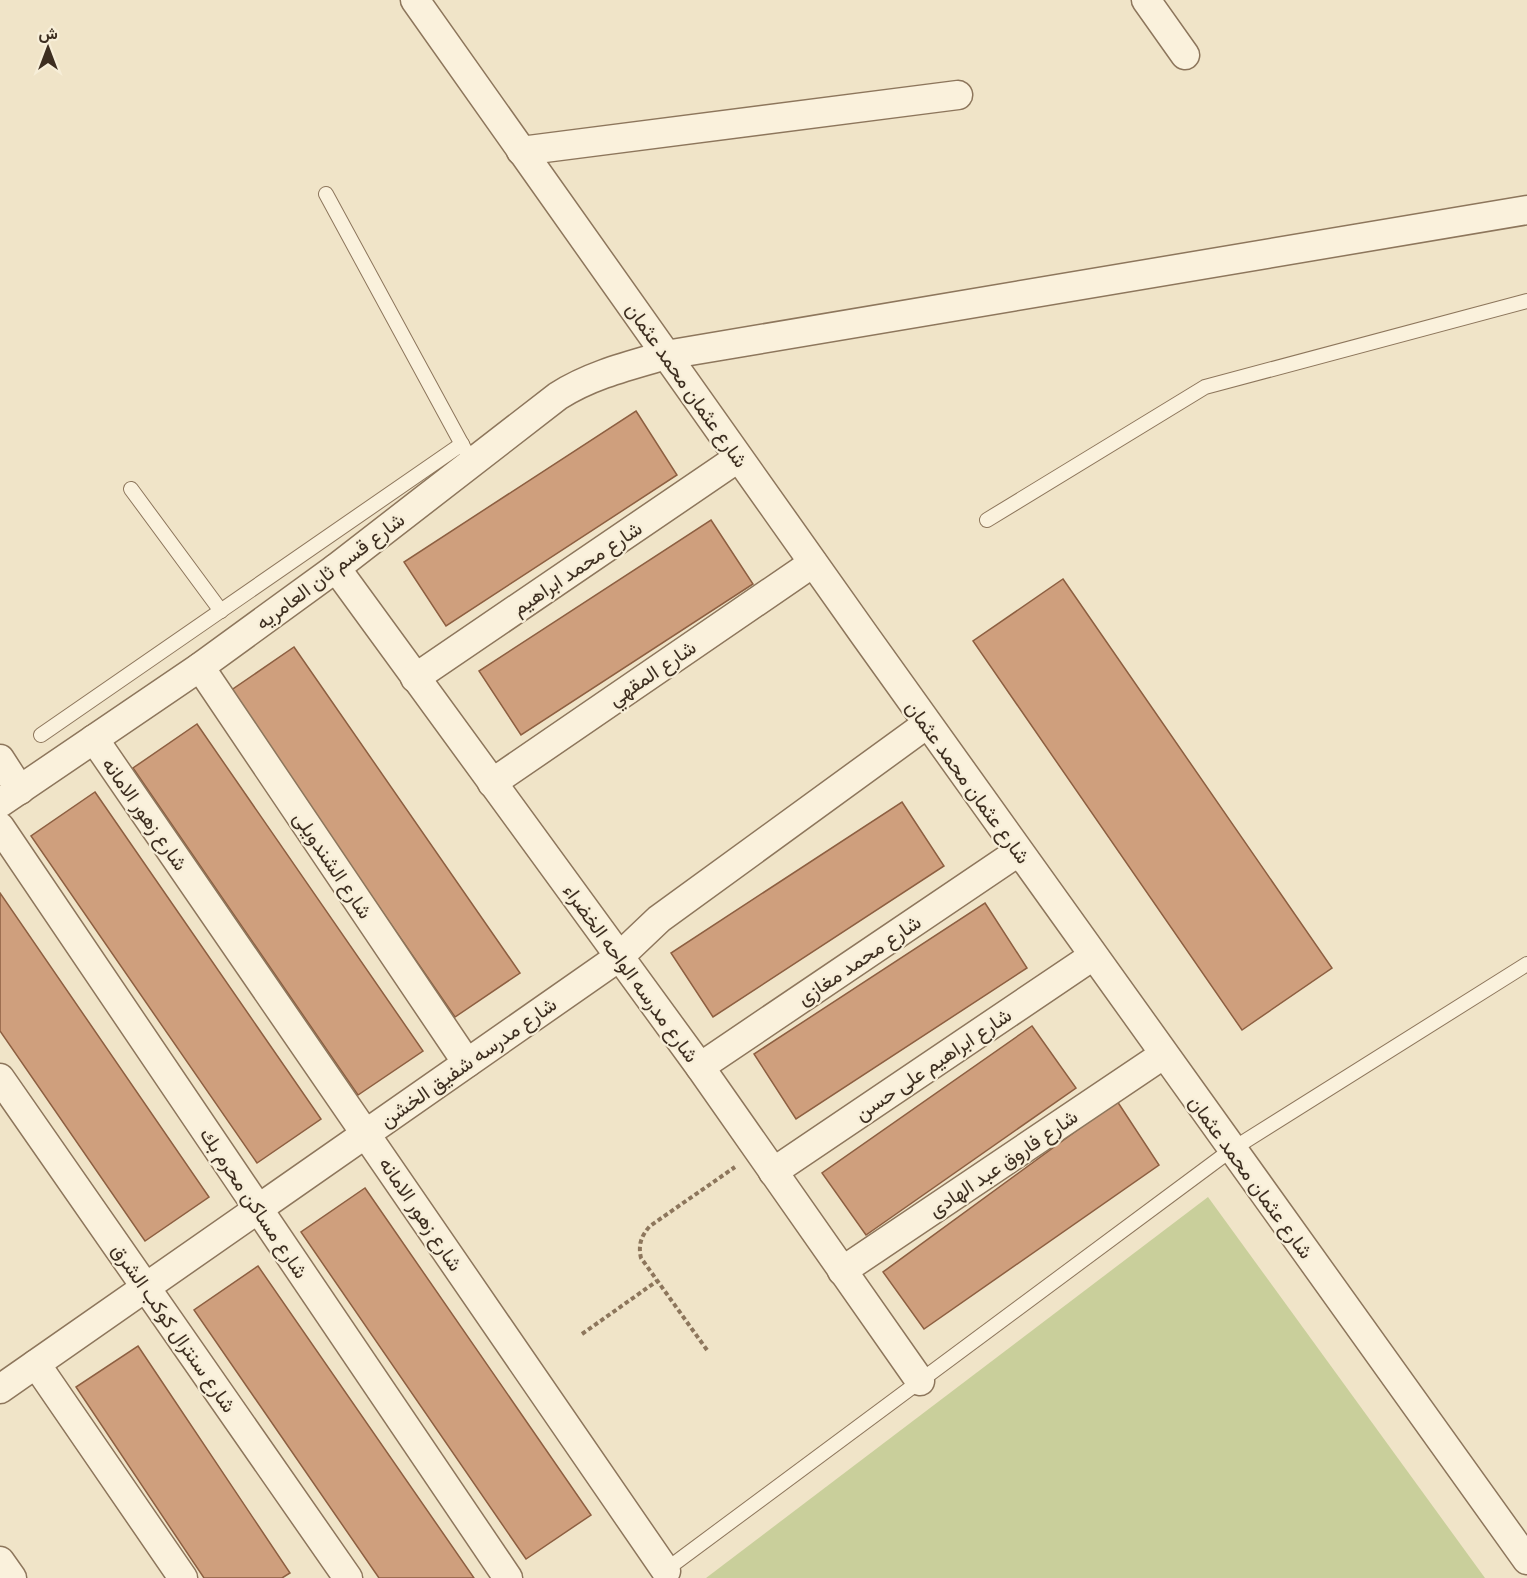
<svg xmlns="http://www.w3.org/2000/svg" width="1527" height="1578" font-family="'Zilla Slab',Vazirmatn,serif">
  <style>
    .green { fill: #c9cf9b }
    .building { fill: #cf9f7d; stroke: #8d5f41; stroke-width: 1.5 }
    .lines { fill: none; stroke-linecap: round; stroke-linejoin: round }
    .service-casing { stroke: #8d765c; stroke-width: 16 }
    .minor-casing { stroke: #8d765c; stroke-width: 31 }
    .path { stroke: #8d765c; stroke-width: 4; stroke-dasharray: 4.5 3; stroke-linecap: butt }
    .service { stroke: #faf1dc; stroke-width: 14 }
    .minor { stroke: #faf1dc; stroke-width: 28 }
    .labels { text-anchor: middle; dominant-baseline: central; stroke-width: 4.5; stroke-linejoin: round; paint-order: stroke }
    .street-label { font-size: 20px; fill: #3d2e20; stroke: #f7eed8 }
  </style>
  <rect width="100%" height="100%" fill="#f0e4c8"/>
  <polygon class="green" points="1208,1197 1485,1578 706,1578"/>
  <g class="building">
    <polygon points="636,411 677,475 446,626 404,562"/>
    <polygon points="711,520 753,584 521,735 479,671"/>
    <polygon points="1063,579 1332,968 1242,1030 973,641"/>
    <polygon points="294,647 520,973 455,1017 230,691"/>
    <polygon points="197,724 423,1051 358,1095 133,768"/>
    <polygon points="95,792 321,1119 257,1163 31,836"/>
    <polygon points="902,802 944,866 713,1017 671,953"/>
    <polygon points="0,893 209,1197 145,1241 0,1031"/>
    <polygon points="985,903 1027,968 796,1119 754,1054"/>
    <polygon points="1032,1026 1076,1088 866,1235 822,1173"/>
    <polygon points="1117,1101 1159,1165 924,1329 883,1272"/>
    <polygon points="365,1188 591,1515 526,1559 301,1232"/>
    <polygon points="258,1266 474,1578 379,1578 194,1310"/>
    <polygon points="138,1346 290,1573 282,1578 204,1578 76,1387"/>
  </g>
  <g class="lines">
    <defs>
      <g id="service">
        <polyline points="326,194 465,450"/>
        <polyline points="131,489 221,611"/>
        <polyline points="987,520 1205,387 1527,301"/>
        <polyline points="41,735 462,444"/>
        <polyline points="663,1572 1231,1150 1527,964"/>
      </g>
      <g id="minor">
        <path d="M415,0C783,522 1153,1042 1527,1560"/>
        <polyline points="1146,0 1185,55"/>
        <polyline points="521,151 958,95"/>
        <polyline points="336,568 700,1067 920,1381"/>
        <polyline points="200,667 467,1063"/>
        <polyline points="415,678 738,458"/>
        <polyline points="94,739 666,1571"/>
        <polyline points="0,759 20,790"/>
        <polyline points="492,783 813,563"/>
        <path d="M0,803L200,667L336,568L558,396C591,375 628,366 666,355L1527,210"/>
        <polyline points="0,827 508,1578"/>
        <polyline points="700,1067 1018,852"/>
        <polyline points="0,1078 348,1578"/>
        <polyline points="773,1172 1093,956"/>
        <polyline points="842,1271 1163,1055"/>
        <polyline points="36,1364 183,1578"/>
        <polyline points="0,1389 619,957 659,919 927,724"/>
        <polyline points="0,1561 12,1578"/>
      </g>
    </defs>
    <use href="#service" class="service-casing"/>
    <use href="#minor" class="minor-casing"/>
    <g class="path">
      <polyline points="582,1334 657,1281"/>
      <path d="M707,1350L641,1258C638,1245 641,1236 650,1226L735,1167"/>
    </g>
    <use href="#service" class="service"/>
    <use href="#minor" class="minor"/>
  </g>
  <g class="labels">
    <g class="street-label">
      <text transform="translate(687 385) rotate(55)">شارع عثمان محمد عثمان</text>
      <text transform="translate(577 568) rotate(-34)">شارع محمد ابراهيم</text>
      <text transform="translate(330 571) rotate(-37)">شارع قسم ثان العامريه</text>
      <text transform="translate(652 673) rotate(-34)">شارع المقهي</text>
      <text transform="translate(968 782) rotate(54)">شارع عثمان محمد عثمان</text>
      <text transform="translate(145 814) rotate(55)">شارع زهور الامانه</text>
      <text transform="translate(333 865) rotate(56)">شارع الشندويلى</text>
      <text transform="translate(859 960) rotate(-34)">شارع محمد مغازى</text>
      <text transform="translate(631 973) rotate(54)">شارع مدرسه الواحه الخضراء</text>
      <text transform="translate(468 1062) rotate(-35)">شارع مدرسه شفيق الخشن</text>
      <text transform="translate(933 1064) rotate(-34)">شارع ابراهيم على حسن</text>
      <text transform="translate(1003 1163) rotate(-34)">شارع فاروق عبد الهادى</text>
      <text transform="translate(1251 1177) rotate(54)">شارع عثمان محمد عثمان</text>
      <text transform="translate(254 1203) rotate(56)">شارع مساكن محرم بك</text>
      <text transform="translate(421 1214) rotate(56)">شارع زهور الامانه</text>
      <text transform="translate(174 1328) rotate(55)">شارع سنترال كوكب الشرق</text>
    </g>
  </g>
  <g transform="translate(48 48)" stroke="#f7eed8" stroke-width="4.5" paint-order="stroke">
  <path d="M0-4.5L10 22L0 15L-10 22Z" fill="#3d2e20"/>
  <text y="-9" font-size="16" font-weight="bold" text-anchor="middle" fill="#3d2e20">ش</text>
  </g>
</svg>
